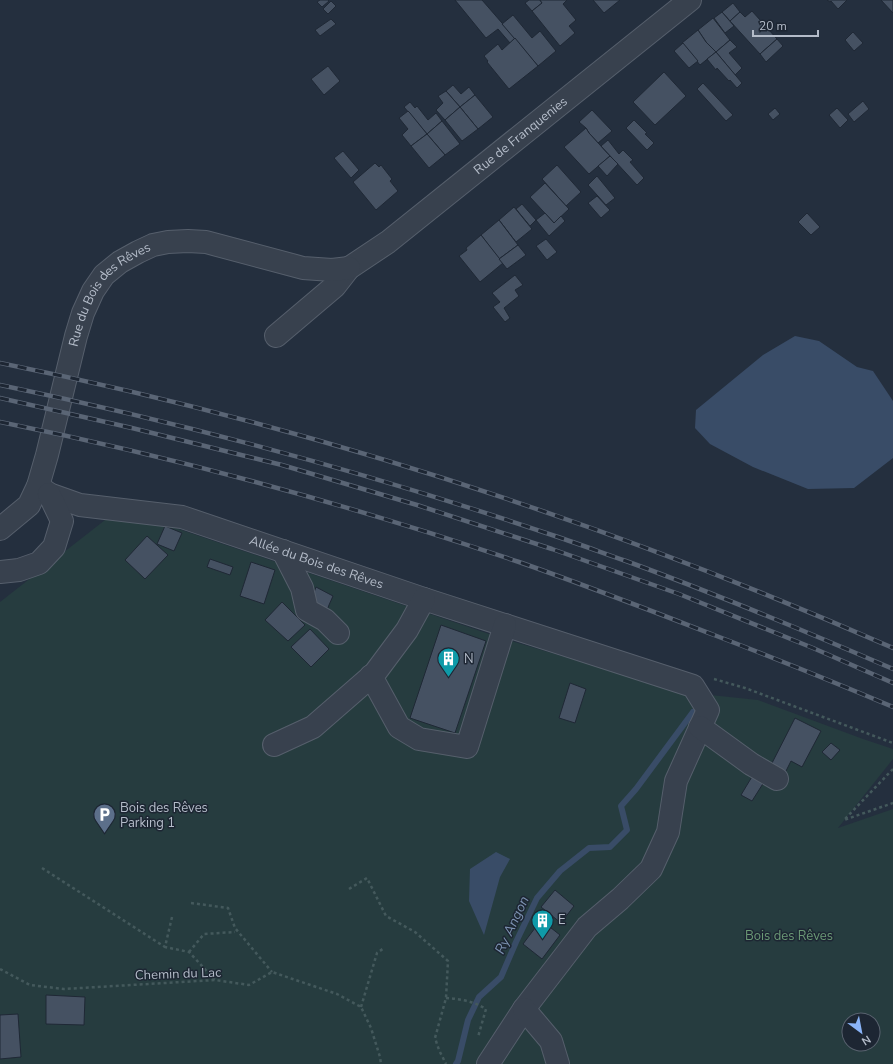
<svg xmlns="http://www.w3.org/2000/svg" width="893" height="1064" font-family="'Nunito Sans',sans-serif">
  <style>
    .green { fill: #263c3f; fill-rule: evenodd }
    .water { fill: #394c67 }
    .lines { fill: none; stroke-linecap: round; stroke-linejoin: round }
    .stream { stroke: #394c67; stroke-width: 6 }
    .building { fill: #455162; stroke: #1f2835 }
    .minor-casing { stroke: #565f6c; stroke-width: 24 }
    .path { stroke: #44595c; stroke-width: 2.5; stroke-dasharray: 3 3; stroke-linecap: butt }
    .minor { stroke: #38414e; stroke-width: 22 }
    .rail-casing { stroke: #5a6575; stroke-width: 4.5 }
    .rail { stroke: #1d2633; stroke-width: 3; stroke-dasharray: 9; stroke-linecap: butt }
    .labels { text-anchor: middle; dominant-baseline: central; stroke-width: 3; stroke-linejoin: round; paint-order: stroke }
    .street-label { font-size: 13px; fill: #b4bcc9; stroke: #1d2633 }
    .poi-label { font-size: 13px; fill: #b4bcc9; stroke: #1d2633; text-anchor: start }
    .park-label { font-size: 13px; fill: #6b9a76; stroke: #1d2633 }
    .water-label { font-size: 14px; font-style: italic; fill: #7c92b1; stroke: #1d2633 }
  </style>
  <rect width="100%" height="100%" fill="#242f3e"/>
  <path class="green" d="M114,513L137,515L495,636L682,692L758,700L863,739L893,749V759L838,828L893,809V1064H0V602ZM849,1020H873V1044H849Z"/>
  <g class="water">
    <polygon points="795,336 819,341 857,367 873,371 893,401 893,458 854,488 808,489 753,467 710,444 695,428 696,410 763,355"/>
    <polygon points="496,852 510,859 500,877 484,935 469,901 470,869"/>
  </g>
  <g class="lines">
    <polyline class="stream" points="456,1064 458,1061 468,1020 479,997 501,977 516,942 537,898 560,871 589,848 610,847 627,830 621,806 636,789 693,712"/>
  </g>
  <g class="building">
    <polygon points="320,0 328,0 329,1 322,7 317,2"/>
    <polygon points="455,0 482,0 515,38 510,43 498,29 486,38"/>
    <polygon points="529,0 540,0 542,3 532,11 525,3"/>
    <polygon points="540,0 567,0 563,4 576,20 569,26 575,33 560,46 532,11 542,3"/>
    <polygon points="593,0 620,0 604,13"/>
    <polygon points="827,0 847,0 838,9 831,1 830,2"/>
    <polygon points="881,0 893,0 893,13"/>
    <polygon points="331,1 336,6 328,14 323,9"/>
    <polygon points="733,3 740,12 730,21 722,12"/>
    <polygon points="752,11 777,39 760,54 730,21 740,12 745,17"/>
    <polygon points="722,12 734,26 725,33 714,18"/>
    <polygon points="513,15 532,38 540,31 556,51 538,66 502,24"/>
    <polygon points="713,18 730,40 716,52 706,42 698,30"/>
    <polygon points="331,19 336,24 320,36 315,30"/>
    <polygon points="698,30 706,42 716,52 700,65 682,43"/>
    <polygon points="853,32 863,43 854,51 845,40"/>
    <polygon points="515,38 538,66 509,89 487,62 488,61 484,56 498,44 502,50"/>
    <polygon points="777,39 783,46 766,62 760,54"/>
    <polygon points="730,40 737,47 729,53 742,68 735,75 716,52"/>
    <polygon points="683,43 698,61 689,68 674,51"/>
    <polygon points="716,52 742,83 737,88 730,80 729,81 717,68 716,70 707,59"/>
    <polygon points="328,66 340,81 324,95 311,79"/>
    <polygon points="664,72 686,96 655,125 633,102"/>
    <polygon points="703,83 733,115 726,121 697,89"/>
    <polygon points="453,85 461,94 469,87 475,95 460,107 446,91"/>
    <polygon points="446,91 460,107 445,120 436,110 443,103 438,96"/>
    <polygon points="475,95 493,117 478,129 460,107"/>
    <polygon points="863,101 869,109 854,122 848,114"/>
    <polygon points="410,102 415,108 417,106 428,120 436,113 442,121 427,134 404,107"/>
    <polygon points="460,107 478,129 462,141 445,120"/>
    <polygon points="775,108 780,114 773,120 768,114"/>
    <polygon points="837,108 848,120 840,128 829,115"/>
    <polygon points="592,110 612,131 598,143 589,133 586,128 579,122"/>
    <polygon points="408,111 410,113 427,134 411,146 402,135 408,129 399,118"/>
    <polygon points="634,120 647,133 645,134 654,143 647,150 626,128"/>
    <polygon points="442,121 460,144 445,155 427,134"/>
    <polygon points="586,128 589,133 610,156 589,174 564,147"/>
    <polygon points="427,134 445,155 429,168 411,146"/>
    <polygon points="608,140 619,154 623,150 633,160 630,162 644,178 637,185 601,146"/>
    <polygon points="343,151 359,170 351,178 334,158"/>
    <polygon points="610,156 618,164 607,176 598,166"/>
    <polygon points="375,163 379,167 381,165 392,179 390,181 398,191 376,210 353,182"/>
    <polygon points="557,165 581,192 566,206 542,179"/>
    <polygon points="597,176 615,198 606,205 588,185"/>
    <polygon points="545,183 569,209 554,223 530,197"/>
    <polygon points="597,196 610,210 601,218 588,203"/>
    <polygon points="522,204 536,220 530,226 516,209"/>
    <polygon points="514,207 532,229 516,242 499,220"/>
    <polygon points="545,213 554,223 561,216 565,221 549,236 536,220"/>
    <polygon points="807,213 820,227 811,235 798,222"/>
    <polygon points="499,220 518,245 499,259 481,235"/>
    <polygon points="481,235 503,263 480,282 459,256 467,250 466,248"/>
    <polygon points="546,239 557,252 547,260 536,246"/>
    <polygon points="518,245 526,255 507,269 499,259"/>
    <polygon points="515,275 523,285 515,290 519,296 504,308 510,318 505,322 493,307 500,302 492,293"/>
    <polygon points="165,526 182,533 174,551 157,544"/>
    <polygon points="147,536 168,555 145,579 125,560"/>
    <polygon points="210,559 233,567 230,575 207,567"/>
    <polygon points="251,562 275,570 264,604 240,596"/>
    <polygon points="316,587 333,596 329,605 326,613 310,607 312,598"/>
    <polygon points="282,602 305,625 288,641 265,620"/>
    <polygon points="441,625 486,641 455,733 410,718"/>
    <polygon points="310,629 329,649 311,667 291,647"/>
    <polygon points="570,683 586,689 575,723 559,718"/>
    <polygon points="795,718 821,731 802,767 791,761 784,775 770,767"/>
    <polygon points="831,743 840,750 831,760 822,752"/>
    <polygon points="753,775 764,782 752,801 741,795"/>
    <polygon points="555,890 574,906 561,923 541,907"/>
    <polygon points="541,920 560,935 542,959 523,944"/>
    <polygon points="46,995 85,997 84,1025 46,1024"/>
    <polygon points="18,1014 21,1057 0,1059 0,1015"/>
  </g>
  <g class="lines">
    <defs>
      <g id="minor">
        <path id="s1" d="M276,336L335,286L349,268L388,242L690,0"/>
        <path id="s2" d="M38,486L49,494L80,505L182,517L424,599L693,686L708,710L676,781L668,832L651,869L620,899L587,927L524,1009L488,1064"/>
        <path id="s3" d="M0,529L29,505L38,486L47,455L76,336L83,313L93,291L104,275L120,262L138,252L153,245L168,242L188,241L206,242L303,268L332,270L349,268"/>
        <polyline points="283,551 302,588 307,610 325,620 338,633"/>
        <polyline points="0,572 19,570 39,563 54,547 62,521 49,494"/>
        <polyline points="371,676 399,727 419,739 467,747 505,625"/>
        <polyline points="700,727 751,764 777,779"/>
        <polyline points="274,745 313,727 375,673 407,630 424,599"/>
        <polyline points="524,1009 551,1041 558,1064"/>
      </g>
    </defs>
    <use href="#minor" class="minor-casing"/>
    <g class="path">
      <polyline points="714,679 745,688 893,743"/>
      <polyline points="893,769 844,820 893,803"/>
      <polyline points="42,868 165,947"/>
      <polyline points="349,889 367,878 386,916 415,932 448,961 446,998 435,1038 439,1050 446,1064"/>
      <polyline points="191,903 228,908 235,928 272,972"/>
      <polyline points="172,917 165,947 189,952 215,980"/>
      <polyline points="189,952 204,934 235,932"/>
      <polyline points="0,969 30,985 64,989 215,980 249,985 272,972 337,994 361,1007 371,1028 380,1057 381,1064"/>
      <path d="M446,998C460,999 473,1001 486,1009L478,1037"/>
      <polyline points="361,1007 377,953 384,948"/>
    </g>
    <use href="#minor" class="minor"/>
    <defs>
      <g id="rail">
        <path d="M0,363C308,425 605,522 893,648"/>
        <path d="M0,385C188,424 373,474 555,536C579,544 603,553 626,561C716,594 805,631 893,669"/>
        <polyline points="0,398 132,428 282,465 417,505 552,549 679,594 813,648 893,683"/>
        <path d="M0,422C175,457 350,505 519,562C585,585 649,610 714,635C774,658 834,682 893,707"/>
      </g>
    </defs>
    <use href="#rail" class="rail-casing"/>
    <use href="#rail" class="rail"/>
  </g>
  <defs>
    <symbol id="building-pin" viewBox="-11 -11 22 30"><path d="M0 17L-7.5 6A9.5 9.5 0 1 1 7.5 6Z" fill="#0f9aa8" stroke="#1d2633"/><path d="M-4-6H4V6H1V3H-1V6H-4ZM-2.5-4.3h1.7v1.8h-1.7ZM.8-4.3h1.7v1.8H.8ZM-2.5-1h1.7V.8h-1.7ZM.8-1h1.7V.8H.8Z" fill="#fff"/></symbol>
    <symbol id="parking-pin" viewBox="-11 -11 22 30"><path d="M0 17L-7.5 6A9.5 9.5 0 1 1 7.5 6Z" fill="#5c6f8a" stroke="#1d2633"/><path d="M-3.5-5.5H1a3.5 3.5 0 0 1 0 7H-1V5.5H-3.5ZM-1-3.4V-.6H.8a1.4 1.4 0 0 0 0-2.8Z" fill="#fff"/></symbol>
  </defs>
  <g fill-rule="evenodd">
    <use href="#building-pin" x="436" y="646" width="25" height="34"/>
    <use href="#parking-pin" x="92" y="802" width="25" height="34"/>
    <use href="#building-pin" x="530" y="908" width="25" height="34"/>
  </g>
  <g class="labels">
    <g class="street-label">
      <text stroke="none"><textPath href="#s1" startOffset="317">Rue de Franquenies</textPath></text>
      <text stroke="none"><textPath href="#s3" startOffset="269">Rue du Bois des Rêves</textPath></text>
      <text stroke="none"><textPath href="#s2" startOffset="291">Allée du Bois des Rêves</textPath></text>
      <text transform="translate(178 974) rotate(-2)">Chemin du Lac</text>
    </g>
    <g class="poi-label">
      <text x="464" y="659">N</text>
      <text x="120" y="808">Bois des Rêves<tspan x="120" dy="15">Parking 1</tspan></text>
      <text x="558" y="920">E</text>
    </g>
    <g class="park-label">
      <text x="789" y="936">Bois des Rêves</text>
    </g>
    <g class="water-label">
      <text transform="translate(512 925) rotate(-65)">Ry Angon</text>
    </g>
  </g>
  <g transform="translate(861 1032) rotate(148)"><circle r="19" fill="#1d2633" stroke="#59626f"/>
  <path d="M0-3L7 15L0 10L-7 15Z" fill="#8ab4f8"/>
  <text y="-6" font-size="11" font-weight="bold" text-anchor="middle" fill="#b4bcc9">N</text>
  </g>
  <path d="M753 30v6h65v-6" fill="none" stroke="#b4bcc9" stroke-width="2"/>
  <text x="759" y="30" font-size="12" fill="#b4bcc9" stroke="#1d2633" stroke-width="3" paint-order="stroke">20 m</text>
</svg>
